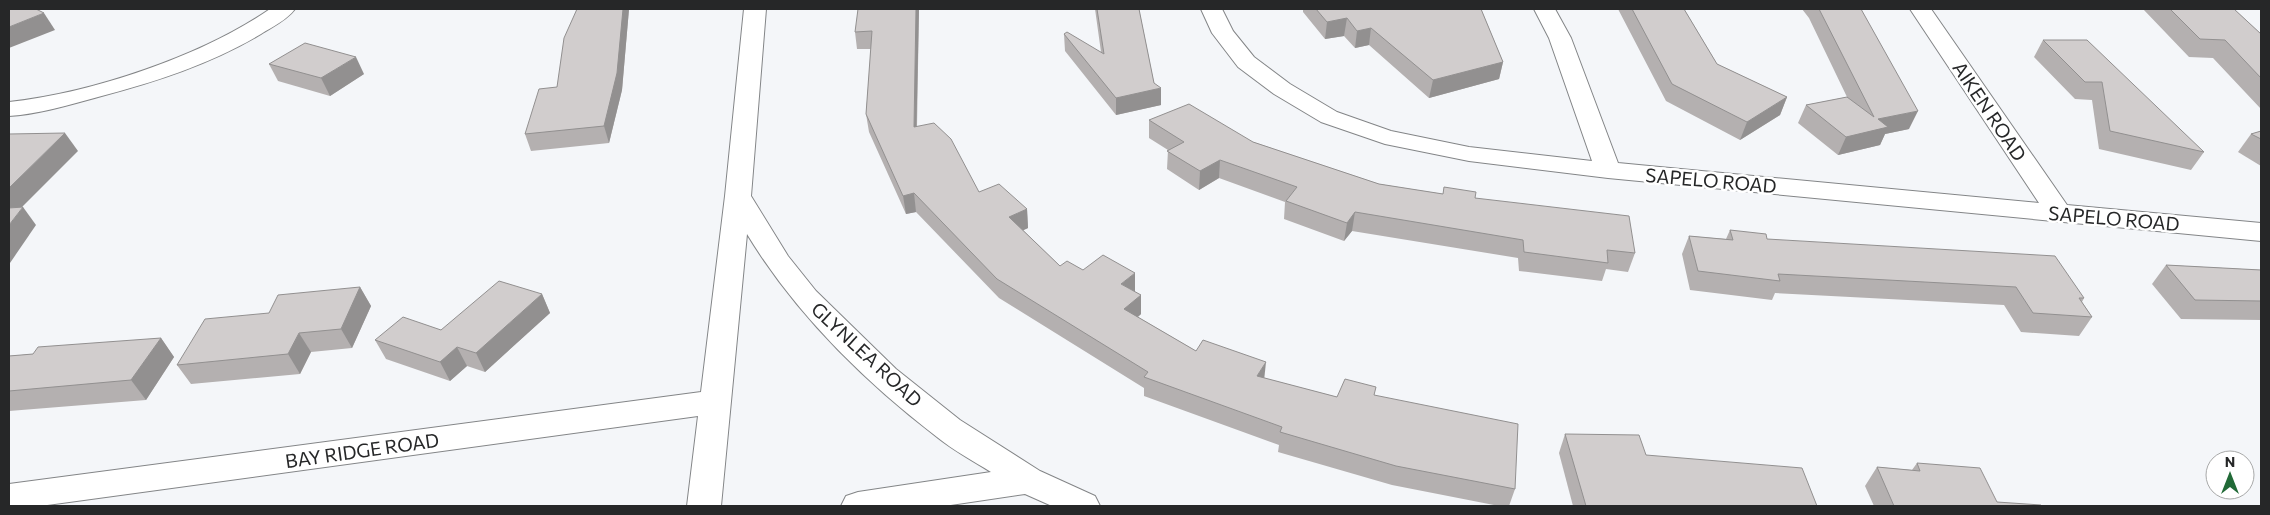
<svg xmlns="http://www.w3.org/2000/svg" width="2270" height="515" font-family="Commissioner,sans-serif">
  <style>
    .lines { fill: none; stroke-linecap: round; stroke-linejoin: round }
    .minor-casing { stroke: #838587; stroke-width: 2 }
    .minor { fill: #fff; fill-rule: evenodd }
    .wall { fill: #b4b0b0 }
    .shaded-wall { fill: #929090 }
    .building { fill: #d1cdcd; stroke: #929090 }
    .labels { text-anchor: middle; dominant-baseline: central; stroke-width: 5; stroke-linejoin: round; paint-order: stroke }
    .street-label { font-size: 19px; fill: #262728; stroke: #fff }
  </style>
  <rect width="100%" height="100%" fill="#f4f6f9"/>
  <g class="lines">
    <defs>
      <g id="minor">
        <path d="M270,9H295C287,20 272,27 261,34C211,64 155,82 98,97C69,105 39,114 9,116V102C92,93 202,56 270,9Z"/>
        <path d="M744,9H766L751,196L788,256L816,291L896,369L960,420L1040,471L1095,496L1100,506H1052L1025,494L944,506H841L846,496L858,492L991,472C973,461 953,450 937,437C863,380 795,313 747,234L721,506H687L698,416L40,506H9V484L701,392L725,196Z"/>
        <polygon points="1201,9 1222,9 1233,31 1254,57 1290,84 1337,112 1391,131 1469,147 1592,161 1549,38 1534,9 1555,9 1571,38 1618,163 2039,203 1910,9 1931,9 2067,205 2261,223 2261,241 1608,178 1469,161 1385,144 1321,122 1274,94 1238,67 1212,33"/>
      </g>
    </defs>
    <use href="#minor" class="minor-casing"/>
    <use href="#minor" class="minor"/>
  </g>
  <g class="wall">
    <polygon points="577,9 629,9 622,90 609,143 531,151 525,134 557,87"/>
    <polygon points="919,9 917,127 979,192 1027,209 1028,228 1023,230 1060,266 1083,270 1135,292 1141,295 1141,314 1138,317 1196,351 1264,378 1337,397 1375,396 1515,489 1509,506 1499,506 1392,485 1278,452 1279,445 1144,396 1144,388 999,298 916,212 906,214 869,132 866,114 871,49 857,49 855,32"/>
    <polygon points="1095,9 1139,9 1154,83 1161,105 1116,115 1065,51 1064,34 1101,52"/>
    <polygon points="1303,9 1481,9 1503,62 1499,79 1429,98 1369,45 1355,48 1344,36 1325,39 1303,12"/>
    <polygon points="1618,9 1684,9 1717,64 1787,97 1780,115 1740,140 1666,101"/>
    <polygon points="1802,9 1861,9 1909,129 1885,134 1880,145 1838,155 1798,123 1806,105 1847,97 1809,18"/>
    <polygon points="2143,9 2234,9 2261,34 2261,109 2213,58 2189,57"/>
    <polygon points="2043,40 2204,152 2191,170 2099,149 2092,100 2075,99 2034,57"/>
    <polygon points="269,64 364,74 330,96 278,81"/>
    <polygon points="1149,120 1253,142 1379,184 1443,194 1444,187 1635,253 1628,272 1606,269 1602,281 1519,271 1518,258 1352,231 1344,241 1284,219 1285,202 1219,178 1199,190 1167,169 1168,150 1149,138"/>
    <polygon points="2261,131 2261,166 2238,152 2251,134"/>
    <polygon points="1730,230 1767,239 2084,298 2082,302 2092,317 2079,336 2021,332 2004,305 1775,293 1772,300 1690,290 1682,254 1689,236 1726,239"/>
    <polygon points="2166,265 2261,270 2261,320 2181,319 2152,284"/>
    <polygon points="360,287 371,306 352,348 311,352 300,374 191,384 177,365 269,313"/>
    <polygon points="542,294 550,313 485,372 467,366 450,381 386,359 375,340 441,330"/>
    <polygon points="161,338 174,357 146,400 9,411 9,356 33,354"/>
    <polygon points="1565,434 1646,455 1817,506 1573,506 1559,453"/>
    <polygon points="1917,463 1997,502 2041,506 1874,506 1865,486 1877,467 1912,470"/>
  </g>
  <g class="shaded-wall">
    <polygon points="623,9 629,9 622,90 609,143 604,126"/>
    <polygon points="916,9 919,9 916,146 914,127"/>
    <polygon points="44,13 55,30 9,48 9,27"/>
    <polygon points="1347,18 1344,36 1325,39 1327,22"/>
    <polygon points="1371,28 1369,45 1355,48 1357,31"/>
    <polygon points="356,57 364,74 330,96 321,78"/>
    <polygon points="1503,62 1499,79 1429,98 1433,80"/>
    <polygon points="1161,88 1161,105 1116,115 1116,98"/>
    <polygon points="1787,97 1780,115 1740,140 1747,122"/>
    <polygon points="1918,111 1909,129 1885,134 1880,145 1838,155 1846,137 1878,119"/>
    <polygon points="65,133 78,151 9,220 9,188"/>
    <polygon points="1220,160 1219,178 1199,190 1200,171"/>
    <polygon points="914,193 916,212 906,214 903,196"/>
    <polygon points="23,207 36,225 10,263 9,263 9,225"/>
    <polygon points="1027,209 1028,228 1011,236 1009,217"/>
    <polygon points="1355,212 1352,231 1344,241 1347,223"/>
    <polygon points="1135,273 1135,292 1121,284"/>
    <polygon points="360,287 371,306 352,348 341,329"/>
    <polygon points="542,294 550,313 485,372 476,353"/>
    <polygon points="1141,295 1141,314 1124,328 1124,309"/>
    <polygon points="299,333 311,352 300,374 288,354"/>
    <polygon points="161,338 174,357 146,400 131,380"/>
    <polygon points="457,347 467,366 450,381 440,362"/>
    <polygon points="1266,362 1264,381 1257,376"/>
  </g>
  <g class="building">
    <polygon points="9,9 36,9 44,13 9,27"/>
    <polygon points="577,9 623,9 617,73 604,126 525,134 539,89 557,87 564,38"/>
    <polygon points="858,9 916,9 914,127 934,123 951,139 979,192 999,184 1027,209 1009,217 1060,266 1067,261 1083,270 1103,255 1135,273 1121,284 1141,295 1124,309 1196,351 1203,340 1266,362 1257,376 1337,397 1345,379 1376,387 1374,395 1518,424 1515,489 1396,466 1280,432 1282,427 1144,377 1148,372 997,279 914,193 903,196 866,114 872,31 855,32"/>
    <polygon points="1097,9 1139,9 1154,83 1161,88 1116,98 1064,34 1067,32 1104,54"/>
    <polygon points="1316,9 1481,9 1503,62 1433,80 1371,28 1357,31 1347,18 1327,22"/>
    <polygon points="1632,9 1684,9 1717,64 1787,97 1747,122 1672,84"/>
    <polygon points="1819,9 1861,9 1918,111 1878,119 1888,127 1846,137 1806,105 1847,97 1874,117"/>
    <polygon points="2170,9 2234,9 2261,34 2261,78 2225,40 2200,39"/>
    <polygon points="2043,40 2087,40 2204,152 2110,131 2102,82 2085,82"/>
    <polygon points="305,43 356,57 321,78 269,64"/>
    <polygon points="1189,104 1253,142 1379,184 1443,194 1444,187 1476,192 1475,198 1629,216 1635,253 1607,250 1608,263 1524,252 1523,240 1355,212 1347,223 1286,201 1297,187 1220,160 1200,171 1167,151 1184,142 1149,120"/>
    <polygon points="2261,131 2261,139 2251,134"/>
    <polygon points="65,133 9,188 9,134"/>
    <polygon points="23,207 9,225 9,208"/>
    <polygon points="1730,230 1766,234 1767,239 2055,256 2084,298 2079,298 2092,317 2033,313 2016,287 1778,274 1780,281 1698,271 1689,236 1733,240"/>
    <polygon points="2166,265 2261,270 2261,301 2195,300"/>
    <polygon points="499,281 542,294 476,353 457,347 440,362 375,340 403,317 441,330"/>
    <polygon points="360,287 341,329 299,333 288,354 177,365 205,319 269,313 278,295"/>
    <polygon points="161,338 131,380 9,391 9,356 33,354 38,347"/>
    <polygon points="1565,434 1639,435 1646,455 1802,468 1817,506 1586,506"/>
    <polygon points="1917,463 1980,468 1997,502 2041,505 2041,506 1894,506 1877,467 1920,471"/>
  </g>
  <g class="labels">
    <g class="street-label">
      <text transform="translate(1990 111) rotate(56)">AIKEN ROAD</text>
      <text transform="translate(1711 180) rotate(5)">SAPELO ROAD</text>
      <text transform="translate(2114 218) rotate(5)">SAPELO ROAD</text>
      <text transform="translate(867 354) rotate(43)">GLYNLEA ROAD</text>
      <text transform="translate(362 450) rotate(-8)">BAY RIDGE ROAD</text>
    </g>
  </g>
  <rect width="2270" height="515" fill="none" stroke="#262728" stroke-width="20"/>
  <g transform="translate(2230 475)"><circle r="24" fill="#ffffff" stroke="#a8a9a9"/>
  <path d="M0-4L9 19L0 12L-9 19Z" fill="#216a37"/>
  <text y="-8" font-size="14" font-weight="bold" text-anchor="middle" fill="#262728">N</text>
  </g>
</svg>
